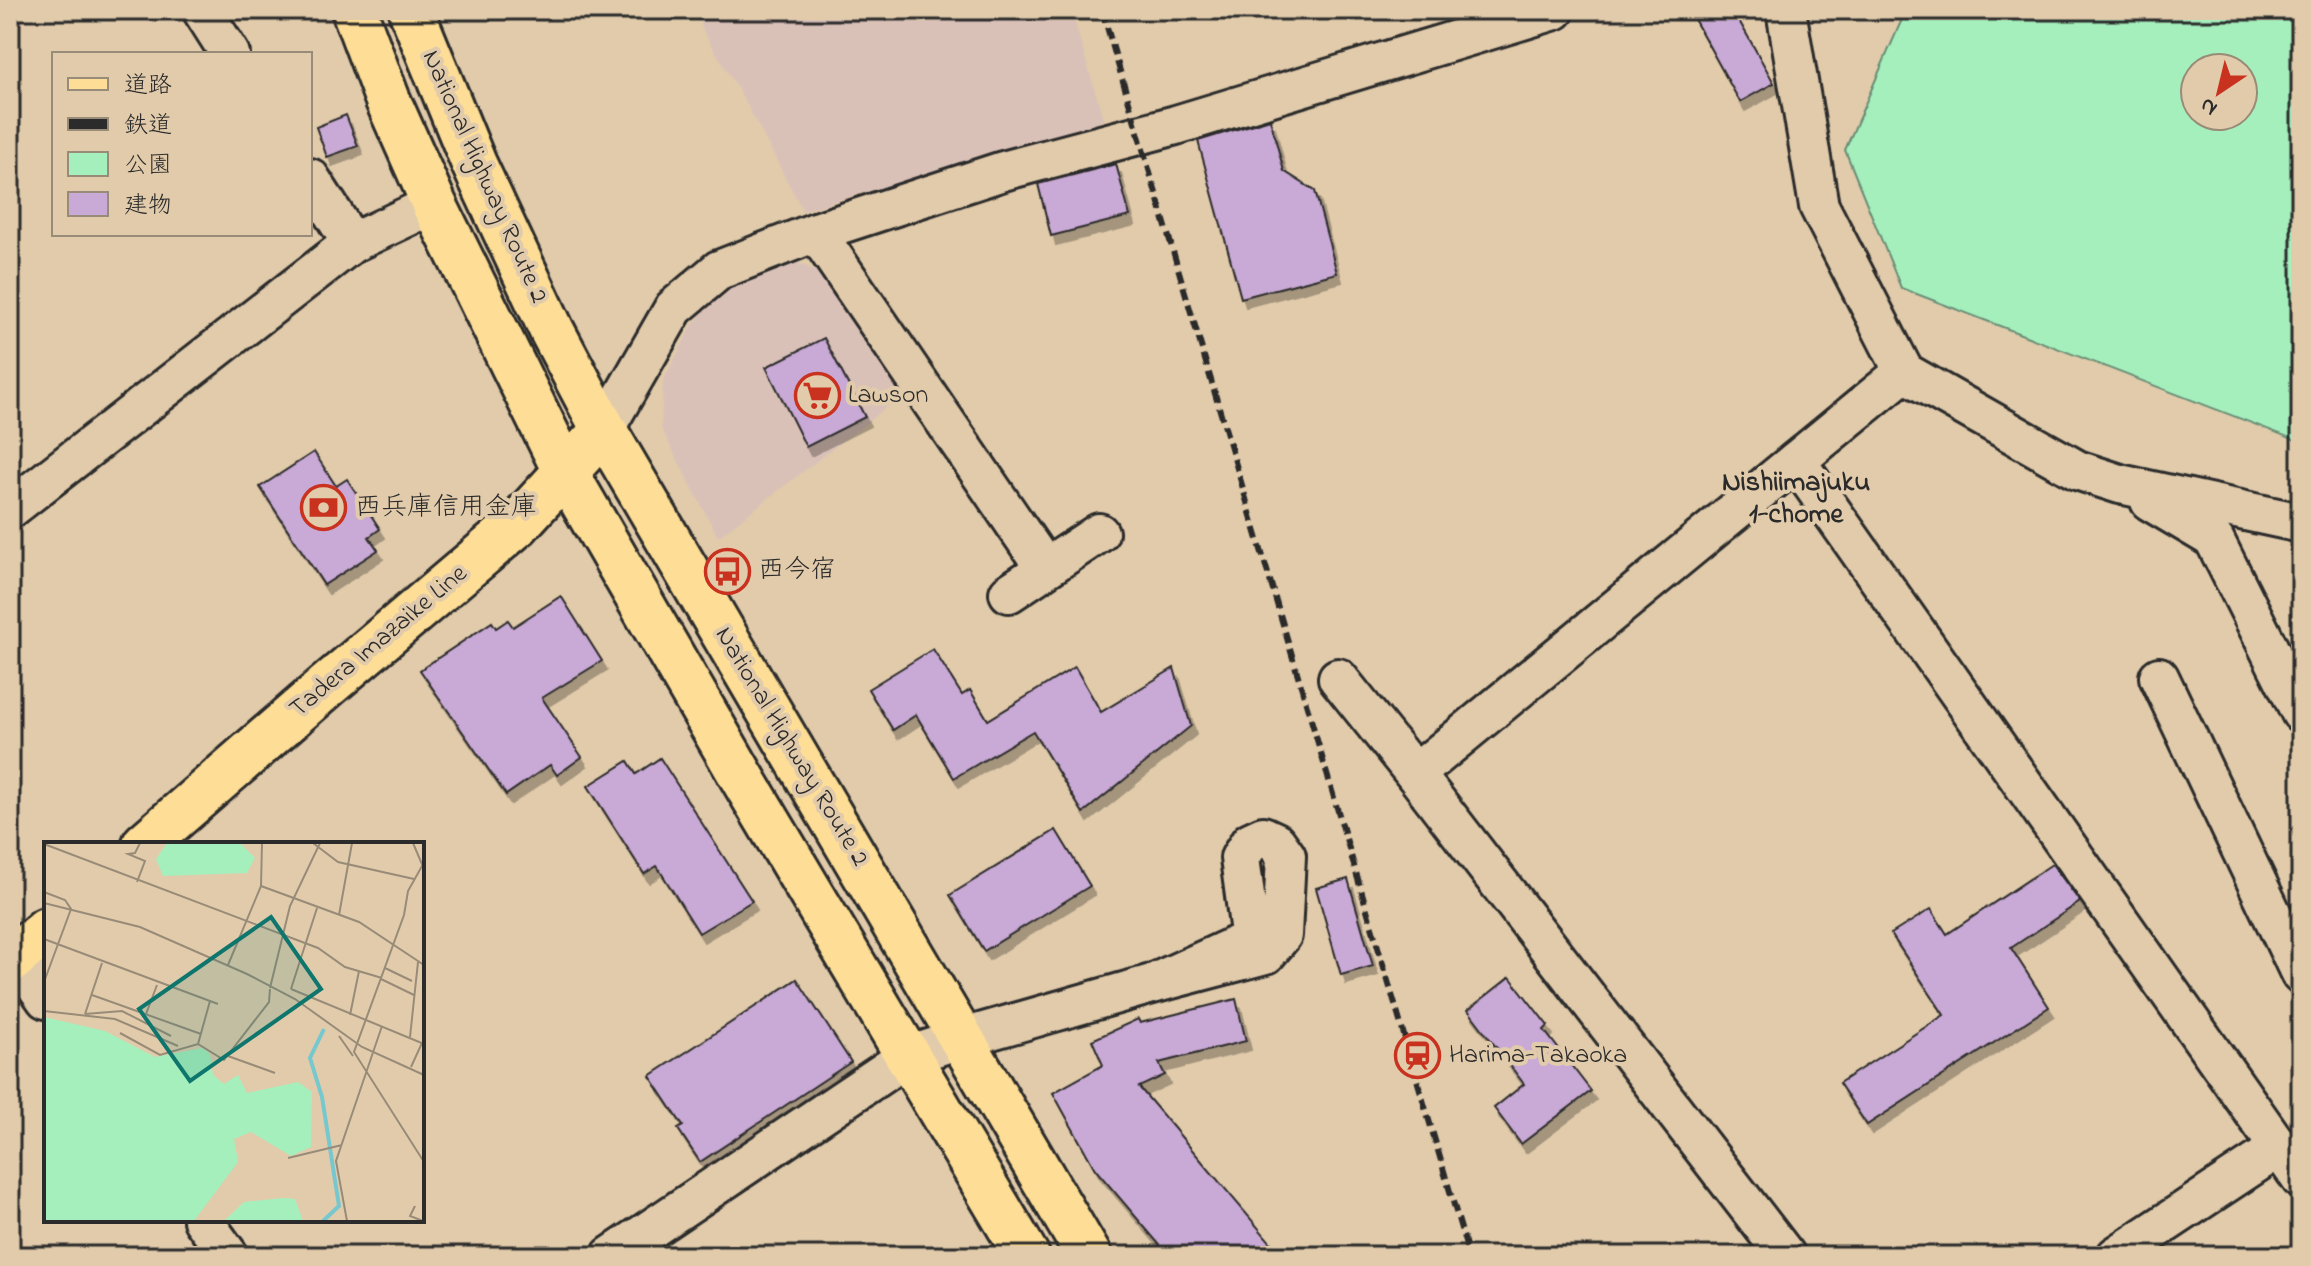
<svg xmlns="http://www.w3.org/2000/svg" width="2311" height="1266" font-family="'Indie Flower','Klee One',sans-serif">
  <style>
    .built { fill: #dac1b8 }
    .green { fill: #a5efbd; stroke: #688d74; stroke-width: 2; fill-rule: evenodd }
    .building { fill: #c9a9d5; stroke: #2b2b2b; stroke-width: 2; filter: url(#shadow) }
    .lines { fill: none; stroke-linecap: round; stroke-linejoin: round }
    .minor-casing { stroke: #2b2b2b; stroke-width: 44 }
    .major-casing { stroke: #2b2b2b; stroke-width: 50 }
    .highway-casing { stroke: #2b2b2b; stroke-width: 50 }
    .minor { stroke: #e1cbab; stroke-width: 38 }
    .major { stroke: #fede96; stroke-width: 44 }
    .highway { stroke: #fede96; stroke-width: 44 }
    .rail { stroke: #2b2b2b; stroke-width: 6; stroke-dasharray: 12 6; stroke-linecap: butt }
    .labels { text-anchor: middle; dominant-baseline: central; stroke-width: 8; stroke-linejoin: round; paint-order: stroke }
    .street-label { font-size: 26px; fill: #2b2b2b; stroke: #e1cbab }
    .poi-label { font-size: 26px; fill: #2b2b2b; stroke: #e1cbab; text-anchor: start }
    .neighbourhood-label { font-size: 28px; font-weight: bold; fill: #2b2b2b; stroke: #e1cbab }
    .inset-river { fill: none; stroke: #76c8ce; stroke-width: 4 }
    .inset-road { fill: none; stroke: #988b78; stroke-width: 2 }
    .view { fill: #0f766e; fill-opacity: 0.15; stroke: #0f766e; stroke-width: 4 }
    .inset-edge { fill: none; stroke: #2b2b2b; stroke-width: 4 }
  </style>
  <defs>
    <filter id="shadow"><feDropShadow dx="5" dy="9" stdDeviation="0" flood-color="#0004"/></filter>
  </defs>
  <rect width="100%" height="100%" fill="#e1cbab"/>
  <filter id="ink" filterUnits="userSpaceOnUse"><feTurbulence type="fractalNoise" baseFrequency=".0125" numOctaves="2"/><feDisplacementMap in="SourceGraphic" scale="16" xChannelSelector="R" yChannelSelector="G"/><feConvolveMatrix kernelMatrix="1 2 1 2 8 2 1 2 1" color-interpolation-filters="sRGB"/></filter>
  <g filter="url(#ink)">
    <g class="built">
      <polygon points="699,10 1071,10 1104,121 803,211 746,103 702,29"/>
      <polygon points="794,261 822,274 905,393 718,537 661,428 663,381 691,328 712,298 736,282"/>
    </g>
    <path class="green" d="M1906,10H2301V442L1901,288L1845,150ZM2195,68H2243V116H2195Z"/>
    <g class="building">
      <polygon points="1689,10 1733,10 1774,83 1740,102"/>
      <polygon points="346,115 358,146 327,157 316,127"/>
      <polygon points="1270,119 1284,171 1315,191 1337,273 1241,298 1198,141"/>
      <polygon points="1116,164 1130,216 1051,236 1038,184"/>
      <polygon points="824,338 865,417 806,447 766,367"/>
      <polygon points="314,452 336,486 347,479 380,529 369,537 378,550 324,585 260,487"/>
      <polygon points="561,596 602,661 542,698 582,757 557,775 550,765 506,795 420,670 492,622 496,628 508,620 513,627"/>
      <polygon points="933,649 962,695 970,690 988,720 1075,667 1101,712 1174,668 1191,726 1083,813 1033,731 954,778 916,715 893,730 868,689"/>
      <polygon points="660,758 752,901 699,933 657,866 644,874 588,786 628,761 636,774"/>
      <polygon points="1056,830 1090,886 984,951 950,895"/>
      <polygon points="2052,864 2080,902 2011,948 2049,1007 1867,1125 1839,1083 1944,1015 1891,934 1931,909 1947,934"/>
      <polygon points="1348,879 1373,966 1341,975 1316,888"/>
      <polygon points="1510,977 1548,1026 1544,1030 1591,1091 1521,1144 1494,1108 1524,1084 1468,1010"/>
      <polygon points="797,979 851,1062 700,1162 678,1129 683,1126 650,1076"/>
      <polygon points="1236,999 1246,1041 1159,1063 1165,1075 1139,1087 1282,1256 1169,1256 1095,1169 1053,1093 1103,1065 1092,1040 1138,1019 1140,1023"/>
    </g>
    <g class="lines">
      <defs>
        <g id="minor">
          <polyline points="202,10 230,54"/>
          <polyline points="1786,10 1819,206 1904,372 2077,470 2120,484 2301,523"/>
          <polyline points="310,178 352,243"/>
          <polyline points="816,232 1045,568"/>
          <polyline points="604,430 674,308 719,270 816,232 1003,171 1176,125 1555,10"/>
          <polyline points="1796,461 2301,1179"/>
          <polyline points="2150,501 2214,539 2301,713"/>
          <polyline points="10,509 352,243 434,204"/>
          <polyline points="1009,593 1099,533"/>
          <polyline points="2159,677 2301,975"/>
          <polyline points="1338,678 1415,774 1786,1256"/>
          <polyline points="1415,774 1904,372"/>
          <polyline points="10,948 46,999"/>
          <polyline points="203,1220 229,1256"/>
          <polyline points="611,1256 908,1056 963,1038 1152,984 1266,954 1282,935 1286,856 1276,842 1263,836 1250,842 1240,858 1250,933 1242,943 1152,984"/>
          <polyline points="2116,1256 2279,1148"/>
        </g>
        <g id="major">
          <polyline points="145,844 328,685 517,525 604,430"/>
          <polyline points="10,961 46,930"/>
        </g>
        <g id="highway">
          <polyline points="354,10 387,98 434,204 566,473 746,784 1027,1256"/>
          <polyline points="411,10 474,164 552,331 604,430 1089,1256"/>
        </g>
      </defs>
      <use href="#minor" class="minor-casing"/>
      <use href="#major" class="major-casing"/>
      <use href="#highway" class="highway-casing"/>
      <use href="#minor" class="minor"/>
      <use href="#major" class="major"/>
      <use href="#highway" class="highway"/>
      <polyline class="rail" points="1102,10 1469,1256"/>
    </g>
  </g>
  <defs>
    <symbol id="supermarket-ring" viewBox="-11 -11 22 22"><circle r="9.5" fill="#e1cbab" stroke="#c8321e" stroke-width="1.5"/><path d="M-6-5.5h2.5l.6 2H6L4.5 2H-2.5L-4.4-4H-6ZM-1.5 3.2a1.3 1.3 0 1 0 .1 0ZM3 3.2a1.3 1.3 0 1 0 .1 0Z" fill="#c8321e"/></symbol>
    <symbol id="bank-ring" viewBox="-11 -11 22 22"><circle r="9.5" fill="#e1cbab" stroke="#c8321e" stroke-width="1.5"/><path d="M-6-4H6V4H-6ZM0-2.3a2.3 2.3 0 1 0 0 4.6a2.3 2.3 0 1 0 0-4.6Z" fill="#c8321e"/></symbol>
    <symbol id="bus-ring" viewBox="-11 -11 22 22"><circle r="9.5" fill="#e1cbab" stroke="#c8321e" stroke-width="1.5"/><path d="M-5-6H5V4H4V6H2V4H-2V6H-4V4H-5ZM-3.5-4V0h7V-4ZM-3.5 1.2v1.5H-2V1.2ZM2 1.2v1.5H3.5V1.2Z" fill="#c8321e"/></symbol>
    <symbol id="station-ring" viewBox="-11 -11 22 22"><circle r="9.5" fill="#e1cbab" stroke="#c8321e" stroke-width="1.5"/><path d="M-3-6H3Q5-6 5-4V2Q5 4 3 4L4.5 6H3L1.5 4h-3L-3 6H-4.5L-3 4Q-5 4-5 2V-4Q-5-6-3-6ZM-3.5-4v3h7v-3ZM-3.5 1v1.5H-2V1ZM2 1v1.5H3.5V1Z" fill="#c8321e"/></symbol>
  </defs>
  <g fill-rule="evenodd">
    <use href="#supermarket-ring" x="792" y="370" width="51" height="51"/>
    <use href="#bank-ring" x="298" y="482" width="51" height="51"/>
    <use href="#bus-ring" x="702" y="546" width="51" height="51"/>
    <use href="#station-ring" x="1392" y="1030" width="51" height="51"/>
  </g>
  <g class="labels">
    <g class="street-label">
      <text transform="translate(484 177) rotate(66)">National Highway Route 2</text>
      <text transform="translate(379 642) rotate(-40)">Tadera Imazaike Line</text>
      <text transform="translate(791 747) rotate(59)">National Highway Route 2</text>
    </g>
    <g class="poi-label">
      <text x="848" y="396">Lawson</text>
      <text x="355" y="508">西兵庫信用金庫</text>
      <text x="758" y="571">西今宿</text>
      <text x="1449" y="1056">Harima-Takaoka</text>
    </g>
    <g class="neighbourhood-label">
      <text x="1796" y="483">Nishiimajuku<tspan x="1796" dy="32">1-chome</tspan></text>
    </g>
  </g>
  <g transform="translate(44 842)">
    <rect width="380" height="380" fill="#e1cbab"/>
    <path d="M123,1H196L211,16L203,31L119,34L112,17ZM0,175L61,189L111,215L158,206L166,212L169,233L180,242L194,233L203,251L254,240L268,250L267,305L247,314L207,290L190,297L194,320L150,379H0ZM239,356L251,357L259,379H180L200,360Z" fill="#a5efbd"/>
    <path class="inset-river" d="M279,379L295,364L278,255L266,216L280,187"/>
    <path class="inset-road" d="M269,1L294,20L370,37M369,1L380,27M0,2L274,106L301,125L338,136M378,24L364,49L360,73L310,210L380,320M93,40L101,19L84,12L91,11L96,1M217,44L315,80L380,123M0,50L21,58L27,67L0,140M0,61L96,85L203,132L251,157L318,205L380,233M295,73L308,1M0,97L174,162M184,123L217,44L218,1M341,126L368,139M337,137L370,153M226,146L246,64L276,1M247,147L380,202M247,147L273,66M48,153L157,192M0,169L71,177L134,204M41,172L78,169L127,194M41,172L58,121M102,172L113,143M306,173L315,129M76,191L116,213L154,202L180,218L225,160L226,147M295,194L309,214M366,195L374,120M154,202L166,159M184,214L231,231M367,225L378,201M244,316L298,303M371,364L366,374L379,379M303,379L292,319L338,184"/>
    <path class="view" d="M227,75L277,147L146,239L95,167Z"/>
    <rect width="380" height="380" class="inset-edge"/>
  </g>
  <rect width="2311" height="1266" fill="none" stroke="#e1cbab" stroke-width="40"/>
  <rect x="20" y="20" width="2271" height="1226" fill="none" stroke="#2b2b2b" stroke-width="3" filter="url(#ink)"/>
  <rect x="52" y="52" width="260" height="184" fill="#e1cbab" stroke="#988b78" stroke-width="2"/>
  <rect x="68" y="78" width="40" height="12" fill="#fede96" stroke="#988b78" stroke-width="2"/>
  <text x="124" y="92" font-size="24" fill="#2b2b2b">道路</text>
  <rect x="68" y="118" width="40" height="12" fill="#2b2b2b" stroke="#988b78" stroke-width="2"/>
  <text x="124" y="132" font-size="24" fill="#2b2b2b">鉄道</text>
  <rect x="68" y="152" width="40" height="24" fill="#a5efbd" stroke="#988b78" stroke-width="2"/>
  <text x="124" y="172" font-size="24" fill="#2b2b2b">公園</text>
  <rect x="68" y="192" width="40" height="24" fill="#c9a9d5" stroke="#988b78" stroke-width="2"/>
  <text x="124" y="212" font-size="24" fill="#2b2b2b">建物</text>
  <g transform="translate(2219 92) rotate(215)"><circle r="38" fill="#e1cbab" stroke="#988b78" stroke-width="2"/>
  <path d="M0-6L14 30L0 20L-14 30Z" fill="#c8321e"/>
  <text y="-12" font-size="22" font-weight="bold" text-anchor="middle" fill="#2b2b2b">N</text>
  </g>
</svg>
